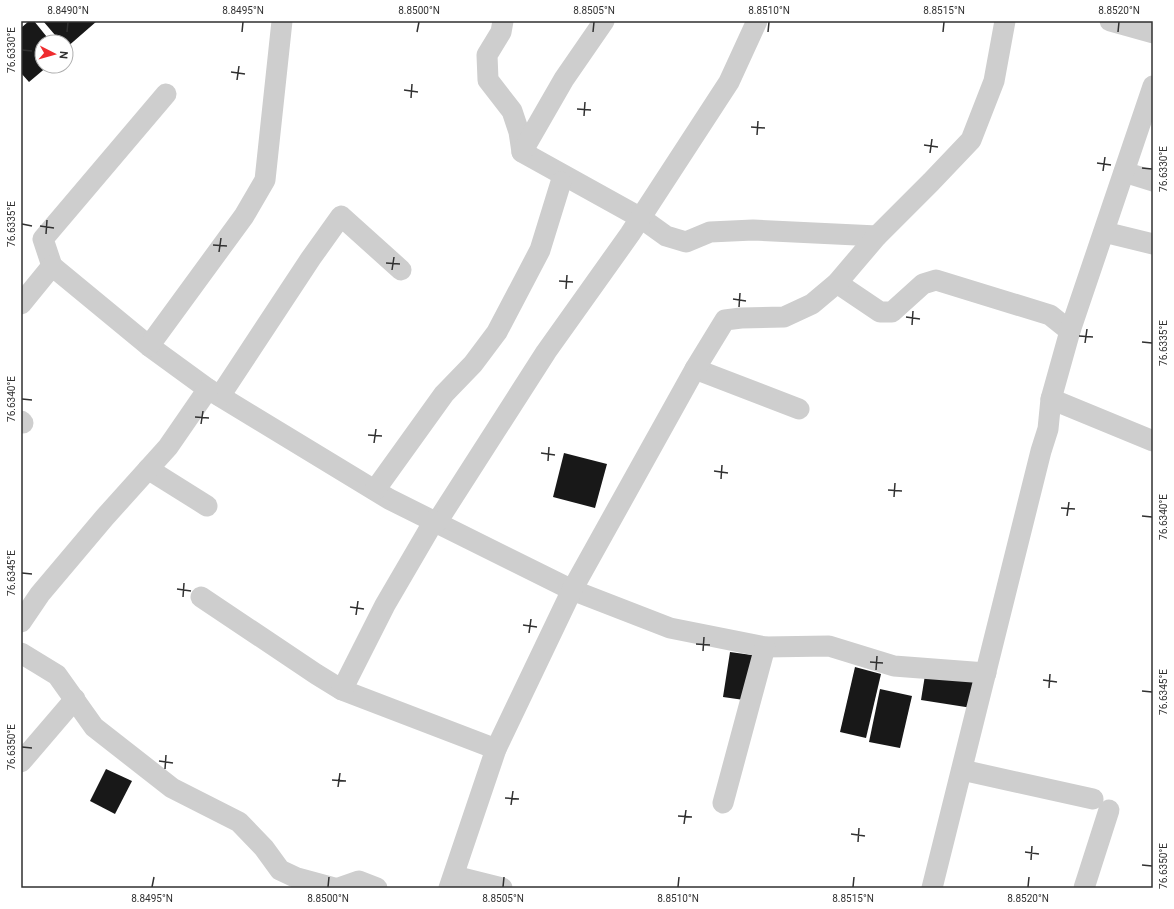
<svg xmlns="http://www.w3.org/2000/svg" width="1174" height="909" font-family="Roboto,sans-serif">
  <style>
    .building { fill: #181818 }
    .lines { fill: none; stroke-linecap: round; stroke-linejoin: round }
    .street { stroke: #cecece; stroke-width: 21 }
    .ticks { fill: none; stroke: #313131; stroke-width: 1.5 }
    .neatline { fill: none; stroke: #313131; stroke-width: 1.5 }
    .ticks-label { font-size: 10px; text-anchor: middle; fill: #313131 }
  </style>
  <rect width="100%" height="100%" fill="#fff"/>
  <g class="building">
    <polygon points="29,21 34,21 51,42 42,42 42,66 48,66 29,82 21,73 21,28"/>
    <polygon points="43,21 97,21 66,48 66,42 61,42"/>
    <polygon points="564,453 607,464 595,508 553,497"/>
    <polygon points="730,652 765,657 758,702 723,697"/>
    <polygon points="855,667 881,674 866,738 840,732"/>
    <polygon points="925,675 976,682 972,708 921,700"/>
    <polygon points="880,689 912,696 900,748 869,742"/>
    <polygon points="106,769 132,781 115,814 90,801"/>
  </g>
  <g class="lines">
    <g class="street">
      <polyline points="503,21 501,32 487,55 488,80 512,111 519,132 522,152 641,218 666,236 686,242 710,232 753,230 877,236"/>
      <polyline points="1110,21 1153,33"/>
      <polyline points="522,152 564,79 604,21"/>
      <polyline points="1124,172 1153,181"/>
      <polyline points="1104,232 1153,244"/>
      <polyline points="52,266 43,239 166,94"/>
      <polyline points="837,283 880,312 892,312 923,284 936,280 1050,315 1070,331"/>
      <polyline points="21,304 52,266 149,346 208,389 389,499 572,590 670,628 765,647 829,646 894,666 986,673"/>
      <polyline points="149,346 244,216 265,180 282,21"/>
      <polyline points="695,369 799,409"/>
      <polyline points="220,396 311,258 341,216 401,270"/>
      <polyline points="1051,399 1153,441"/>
      <polyline points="21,421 23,423"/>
      <polyline points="148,469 207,506"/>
      <polyline points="375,490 444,394 473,364 497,332 540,250 561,182"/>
      <polyline points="437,522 546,352 630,234 729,82 757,21"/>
      <polyline points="201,597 316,674 342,690 496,749"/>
      <polyline points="21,622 40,594 105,517 168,447 208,389"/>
      <polyline points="21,653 57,675 94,727 172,788 239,822 264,848 280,870 297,878 334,888"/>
      <polyline points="342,690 385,605 434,521"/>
      <polyline points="21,762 75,699"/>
      <polyline points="962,770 1093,799"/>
      <polyline points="723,803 765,647"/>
      <polyline points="454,876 502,888"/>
      <polyline points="339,888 359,881 377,888"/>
      <polyline points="449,888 496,749 572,590 695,369 725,320 741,318 784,317 812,304 837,283 877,236 931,182 971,140 994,81 1005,21"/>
      <polyline points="932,888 1041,451 1048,429 1051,399 1070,331 1153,86"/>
      <polyline points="1084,888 1109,810"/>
    </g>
  </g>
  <path class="ticks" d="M67,32L68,22M242,32L243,22M417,32L419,22M593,32L594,22M768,32L769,22M943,32L944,22M1118,32L1119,22M22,50L32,51M231,72L245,74M237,80L239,66M404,90L418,92M411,98L412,84M577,109L591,110M584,116L585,102M751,127L765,128M757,135L758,121M924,145L938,147M930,153L932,139M1097,163L1111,165M1142,168L1152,169M1103,171L1105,157M22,224L32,226M40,226L54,228M46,234L47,220M213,245L227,246M219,252L221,238M386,263L400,264M392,270L394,257M559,281L573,282M566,289L567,275M733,299L746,301M739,307L740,293M906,317L920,319M912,325L913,311M1079,336L1093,337M1142,342L1152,343M1085,343L1087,329M22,399L32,400M195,417L209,418M201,424L203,411M368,435L382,436M374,443L376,429M541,453L555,455M548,461L549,447M714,471L728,473M721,479L722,465M888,490L902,491M894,497L895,483M1061,508L1075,509M1067,516L1069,502M1142,516L1152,517M22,573L32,574M177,589L191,591M183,597L184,583M350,607L364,609M356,615L358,601M523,625L537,627M529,633L531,619M696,644L710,645M703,651L704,637M870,662L883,663M876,670L877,656M1043,680L1057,682M1049,688L1050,674M1142,691L1152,692M22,747L32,748M159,761L173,763M165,769L166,755M332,780L346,781M338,787L340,773M505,798L519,799M511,805L513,791M678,816L692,817M684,824L686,810M851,834L865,836M858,842L859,828M1025,852L1039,854M1031,860L1032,846M1142,865L1152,866M152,887L154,877M328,887L329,877M503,887L504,877M678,887L679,877M853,887L854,877M1028,887L1029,877"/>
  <rect width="1174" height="909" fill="none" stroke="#ffffff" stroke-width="44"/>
  <g transform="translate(54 54) rotate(96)"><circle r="19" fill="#ffffff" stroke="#adadad"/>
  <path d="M0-3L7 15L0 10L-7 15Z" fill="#ef2c2f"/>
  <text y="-6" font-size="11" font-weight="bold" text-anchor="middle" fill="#313131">N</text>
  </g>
  <rect x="22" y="22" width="1130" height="865" class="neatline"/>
  <g class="ticks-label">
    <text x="68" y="14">8.8490°N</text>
    <text x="243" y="14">8.8495°N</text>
    <text x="419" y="14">8.8500°N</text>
    <text x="594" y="14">8.8505°N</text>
    <text x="769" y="14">8.8510°N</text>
    <text x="944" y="14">8.8515°N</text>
    <text x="1119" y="14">8.8520°N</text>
    <text transform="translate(11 50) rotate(-90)" y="4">76.6330°E</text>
    <text transform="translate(1163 169) rotate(-90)" y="4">76.6330°E</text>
    <text transform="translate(11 224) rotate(-90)" y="4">76.6335°E</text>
    <text transform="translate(1163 343) rotate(-90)" y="4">76.6335°E</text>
    <text transform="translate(11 399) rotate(-90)" y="4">76.6340°E</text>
    <text transform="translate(1163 517) rotate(-90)" y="4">76.6340°E</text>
    <text transform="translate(11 573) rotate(-90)" y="4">76.6345°E</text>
    <text transform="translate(1163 692) rotate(-90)" y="4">76.6345°E</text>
    <text transform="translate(11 747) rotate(-90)" y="4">76.6350°E</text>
    <text transform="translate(1163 866) rotate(-90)" y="4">76.6350°E</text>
    <text x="152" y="902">8.8495°N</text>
    <text x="328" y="902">8.8500°N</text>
    <text x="503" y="902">8.8505°N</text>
    <text x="678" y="902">8.8510°N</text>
    <text x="853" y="902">8.8515°N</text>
    <text x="1028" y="902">8.8520°N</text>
  </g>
</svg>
